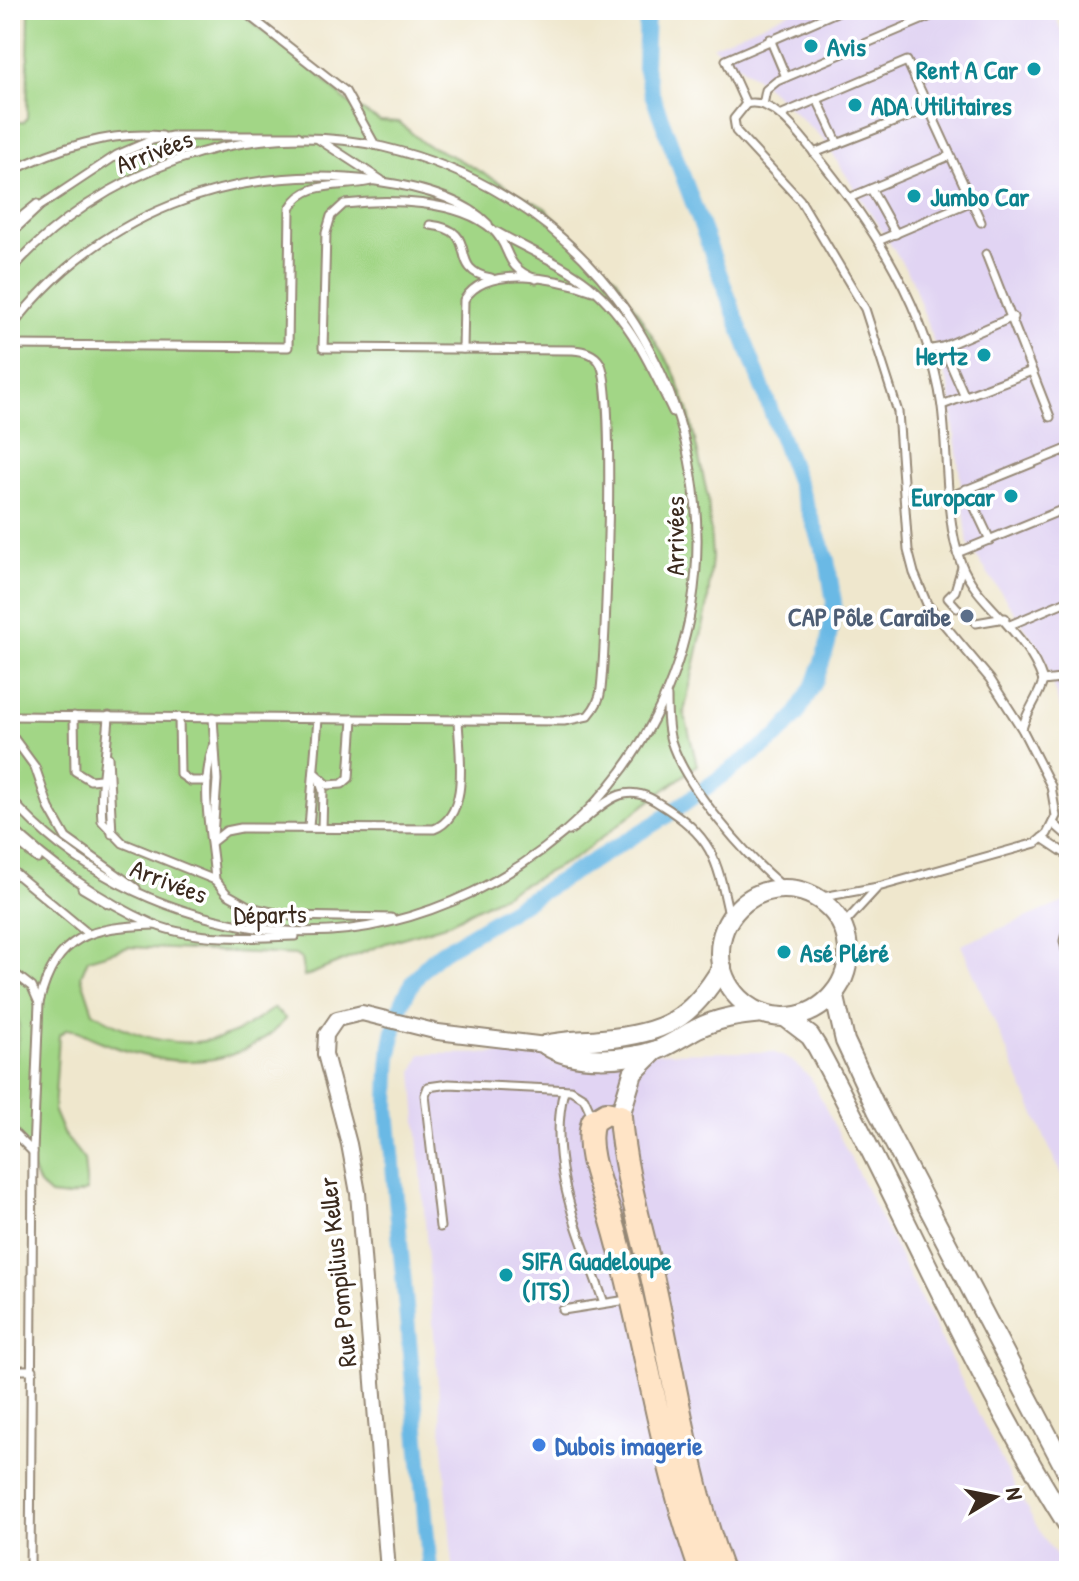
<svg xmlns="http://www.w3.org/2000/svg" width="1079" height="1581" font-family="'Patrick Hand',sans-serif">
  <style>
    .built { fill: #e1d4f3 }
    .green { fill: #a2d686; stroke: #6e8052; stroke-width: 2 }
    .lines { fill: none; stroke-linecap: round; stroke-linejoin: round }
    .canal { stroke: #6bb9e5; stroke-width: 16 }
    .service-casing { stroke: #958876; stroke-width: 11 }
    .minor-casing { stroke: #958876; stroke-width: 18 }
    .tertiary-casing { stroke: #958876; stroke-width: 22 }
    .secondary-casing { stroke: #958876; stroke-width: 26 }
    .service { stroke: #fff; stroke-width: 7 }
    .minor { stroke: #fff; stroke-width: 14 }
    .tertiary { stroke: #fff; stroke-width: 18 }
    .secondary { stroke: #ffe4c6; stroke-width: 22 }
    .culture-dot { fill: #0f9aa8; stroke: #fff; stroke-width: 3 }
    .service-dot { fill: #5c6f8a; stroke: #fff; stroke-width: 3 }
    .shop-dot { fill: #3f7fe0; stroke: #fff; stroke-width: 3 }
    .labels { text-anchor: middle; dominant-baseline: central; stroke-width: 7; stroke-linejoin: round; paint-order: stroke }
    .culture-label { font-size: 26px; font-weight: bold; fill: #0d838f; stroke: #fff; text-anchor: start }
    .street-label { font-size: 26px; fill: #3b2a1e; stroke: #fff }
    .service-label { font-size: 26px; font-weight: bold; fill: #4e5e75; stroke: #fff; text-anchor: end }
    .shop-label { font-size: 26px; font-weight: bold; fill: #366cbe; stroke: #fff; text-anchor: start }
  </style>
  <rect width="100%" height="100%" fill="#fff"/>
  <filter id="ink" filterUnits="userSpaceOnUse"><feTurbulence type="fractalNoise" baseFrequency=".0125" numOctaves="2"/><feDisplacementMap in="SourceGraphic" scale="16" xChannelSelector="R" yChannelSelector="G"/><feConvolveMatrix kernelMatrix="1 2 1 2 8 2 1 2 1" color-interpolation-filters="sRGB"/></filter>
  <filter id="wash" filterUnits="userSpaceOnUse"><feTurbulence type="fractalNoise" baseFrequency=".006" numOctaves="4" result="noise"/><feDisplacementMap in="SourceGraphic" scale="32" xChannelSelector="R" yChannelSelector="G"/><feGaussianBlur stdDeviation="1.8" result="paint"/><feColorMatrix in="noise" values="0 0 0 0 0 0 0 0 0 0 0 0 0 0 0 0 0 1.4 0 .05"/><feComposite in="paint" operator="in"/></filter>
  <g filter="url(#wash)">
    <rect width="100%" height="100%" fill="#efe7cd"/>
    <g class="built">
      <polygon points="795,10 1053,10 1069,50 1069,705 1060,709 1045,657 968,544 949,386 911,277 823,139 763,83 712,46"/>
      <polygon points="1069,900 1069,1193 961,945"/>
      <polygon points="773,1052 792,1061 810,1077 1015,1487 1044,1539 1069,1571 453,1571 413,1072 421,1054"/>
    </g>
    <path class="green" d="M29,10H237L319,75L347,102L380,121L399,122L423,143L456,158L545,208L617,279L673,370L688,409L708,498L712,557L707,609L684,712L697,765L575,858L445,925L386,943L304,977L301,959L295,955L129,947L88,959L81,976L93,1012C135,1038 182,1053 231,1034C247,1028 260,1017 274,1008L286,1019C229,1081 146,1065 78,1031L67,1029L59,1035L54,1112L63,1133L84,1160L87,1191L68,1197L50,1195L39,1185L10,1116L19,1023L10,994V122H24L27,118Z"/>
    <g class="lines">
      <path class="canal" d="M430,1571L388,1110C389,1048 389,992 442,952L662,819L777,737L796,716L816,680L828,644L834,602L827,560L652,94L645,67L647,10"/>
    </g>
  </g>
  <g filter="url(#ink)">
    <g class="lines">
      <defs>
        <g id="service">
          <polyline points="242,10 345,91 375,145"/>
          <polyline points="770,39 786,77"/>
          <polyline points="817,99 838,144"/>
          <polyline points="746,104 726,60 841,10"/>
          <polyline points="763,105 766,90 777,81 945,10"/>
          <polyline points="780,115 907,61 981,222"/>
          <polyline points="318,139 381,180"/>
          <polyline points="814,153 927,109"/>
          <path d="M10,172C56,148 111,131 162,136"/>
          <polyline points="871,189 896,234"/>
          <polyline points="849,198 949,156"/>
          <path d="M430,225C484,231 444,269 491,278"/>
          <polyline points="10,226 37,204"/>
          <path d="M497,232C526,249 562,263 588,284C629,318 651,365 673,412"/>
          <polyline points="10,234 40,206 117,155 152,140 172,136 298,136"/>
          <polyline points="878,241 972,201"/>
          <polyline points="986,254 1050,417"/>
          <path d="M10,271C101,170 247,115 383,147C750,234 815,725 473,892C402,926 327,940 250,927C158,911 72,869 10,798"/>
          <path d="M10,329C96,214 235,162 376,181C412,186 461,196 488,224"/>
          <path d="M10,345L288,347L290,208C306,179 343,188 371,181"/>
          <polyline points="943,347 965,397"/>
          <path d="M463,349L464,300C486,263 559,279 593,291"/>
          <polyline points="927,350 943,347 1013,317"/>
          <polyline points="942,405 1032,371"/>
          <polyline points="966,489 990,540"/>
          <polyline points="951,496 1067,449 1069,455"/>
          <polyline points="957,553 1069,507"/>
          <polyline points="957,608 948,598 955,591 962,567"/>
          <polyline points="976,623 1005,618"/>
          <polyline points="1010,625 1069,600"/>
          <polyline points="1043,681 1069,678"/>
          <path d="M667,697C667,712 667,727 671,741C686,788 748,859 786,889"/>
          <path d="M10,716L564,721L588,716C595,708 600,700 601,689C606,646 616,388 600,363C594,353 584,351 573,350L323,348L326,233L331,216L344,204C386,199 459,199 493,230C512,247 502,267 536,279"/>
          <polyline points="74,716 75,771 90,780 101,779"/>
          <path d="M109,716C107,752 99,786 102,821L123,843L215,880L227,894L250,907L290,916L391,918"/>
          <polyline points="179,717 180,774 190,781 207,781"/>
          <polyline points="10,733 35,767 49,808 66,838 136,888"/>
          <path d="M213,747C199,791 212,836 215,880"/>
          <polyline points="108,757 112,834"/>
          <polyline points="316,774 328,785 342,784 349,778 353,719"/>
          <polyline points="319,779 323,791 322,828"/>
          <polyline points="1053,823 1069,837"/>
          <path d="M10,826C50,865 101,901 153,924C194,941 252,938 295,936"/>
          <polyline points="309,827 318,719"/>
          <path d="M569,831C586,820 601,802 620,795C635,790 648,796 660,804C714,837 717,860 730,920"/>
          <polyline points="10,836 38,859"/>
          <polyline points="213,836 217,780 213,717"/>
          <polyline points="1042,838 1069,856"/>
          <path d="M212,842L226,831L241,828L434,829C471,815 459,752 458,720"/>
          <polyline points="10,869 86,932"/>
          <polyline points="82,888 109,904"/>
          <path d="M817,898L878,887L1036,843L1047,834L1056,816L1051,786L1022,729L990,679L927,604L914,573L908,550L898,412L865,309L800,200L736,131L734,119L746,104C772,97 798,133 812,150C873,224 928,310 942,407C948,453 945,522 961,563C977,605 1026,629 1043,681C1038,699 1027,710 1022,729"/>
          <polyline points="1069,922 1064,941 1069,963"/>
          <polyline points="842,926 878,887"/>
          <polyline points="10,970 32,987 39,1003"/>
          <path d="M564,1090C546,1165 580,1234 604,1303"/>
          <polyline points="10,1129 33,1152"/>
          <polyline points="10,1196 10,1241"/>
          <polyline points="440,1227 425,1095 428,1087 449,1084 571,1090 584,1098 593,1118"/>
          <polyline points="563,1310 627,1300"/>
          <polyline points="10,1370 33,1370"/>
          <path d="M30,1571L33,1152L39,1003C56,934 91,927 155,925"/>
        </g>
        <polyline id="minor" points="388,1571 358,1193 349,1144 325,1054 326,1035 337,1019 362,1013 438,1032 546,1045"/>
        <g id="tertiary">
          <circle cx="784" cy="953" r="64"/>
          <polyline points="834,993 845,1041 877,1110 1069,1476"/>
          <path d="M785,1017L810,1036L817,1047C903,1206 973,1375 1069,1527"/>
          <path d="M546,1045C572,1064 628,1060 657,1050C670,1045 683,1036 696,1029C718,1018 739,1015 763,1013"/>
          <path d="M546,1045C565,1040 583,1041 602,1039C663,1034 691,1020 722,967"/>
          <polyline points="620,1116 633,1073 655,1051"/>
        </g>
        <path id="secondary" d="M701,1571C660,1457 646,1337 612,1221C604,1192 583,1150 593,1121L606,1113L620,1116C624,1174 642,1228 654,1285C675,1380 688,1478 722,1571"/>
      </defs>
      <use href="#service" class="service-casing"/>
      <use href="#minor" class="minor-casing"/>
      <use href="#tertiary" class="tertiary-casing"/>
      <use href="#secondary" class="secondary-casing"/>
      <use href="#service" class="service"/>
      <use href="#minor" class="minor"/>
      <use href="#tertiary" class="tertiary"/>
      <use href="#secondary" class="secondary"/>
    </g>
  </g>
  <g class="culture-dot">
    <circle cx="811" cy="46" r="8"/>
    <circle cx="1034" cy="69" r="8"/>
    <circle cx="855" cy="105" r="8"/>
    <circle cx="914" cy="196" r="8"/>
    <circle cx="984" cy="355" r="8"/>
    <circle cx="1011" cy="496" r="8"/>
    <circle cx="784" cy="952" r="8"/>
    <circle cx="506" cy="1275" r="8"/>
  </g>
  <circle class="service-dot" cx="967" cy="616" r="8"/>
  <circle class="shop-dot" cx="539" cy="1445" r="8"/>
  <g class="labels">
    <g class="culture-label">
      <text x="827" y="46">Avis</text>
      <text x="1018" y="69" text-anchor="end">Rent A Car</text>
      <text x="871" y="105">ADA Utilitaires</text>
      <text x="930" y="196">Jumbo Car</text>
      <text x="968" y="355" text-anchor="end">Hertz</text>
      <text x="995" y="496" text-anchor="end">Europcar</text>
      <text x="800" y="952">Asé Pléré</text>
      <text x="522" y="1260">SIFA Guadeloupe<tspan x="522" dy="30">(ITS)</tspan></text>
    </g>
    <g class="street-label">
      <text transform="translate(154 151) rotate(-21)">Arrivées</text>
      <text transform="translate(674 536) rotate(-90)">Arrivées</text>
      <text transform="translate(169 881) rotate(21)">Arrivées</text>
      <text transform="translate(270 914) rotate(-1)">Départs</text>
      <text transform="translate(337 1272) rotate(-96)">Rue Pompilius Keller</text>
    </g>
    <g class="service-label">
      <text x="951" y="616">CAP Pôle Caraïbe</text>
    </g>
    <g class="shop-label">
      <text x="555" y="1445">Dubois imagerie</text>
    </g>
  </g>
  <rect width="1079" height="1581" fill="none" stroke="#fff" stroke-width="40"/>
  <g transform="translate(995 1497) rotate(80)" stroke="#ffffff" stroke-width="6" paint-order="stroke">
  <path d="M0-6L14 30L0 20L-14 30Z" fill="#3b2a1e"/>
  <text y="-12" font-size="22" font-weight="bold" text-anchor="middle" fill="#3b2a1e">N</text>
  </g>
</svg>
